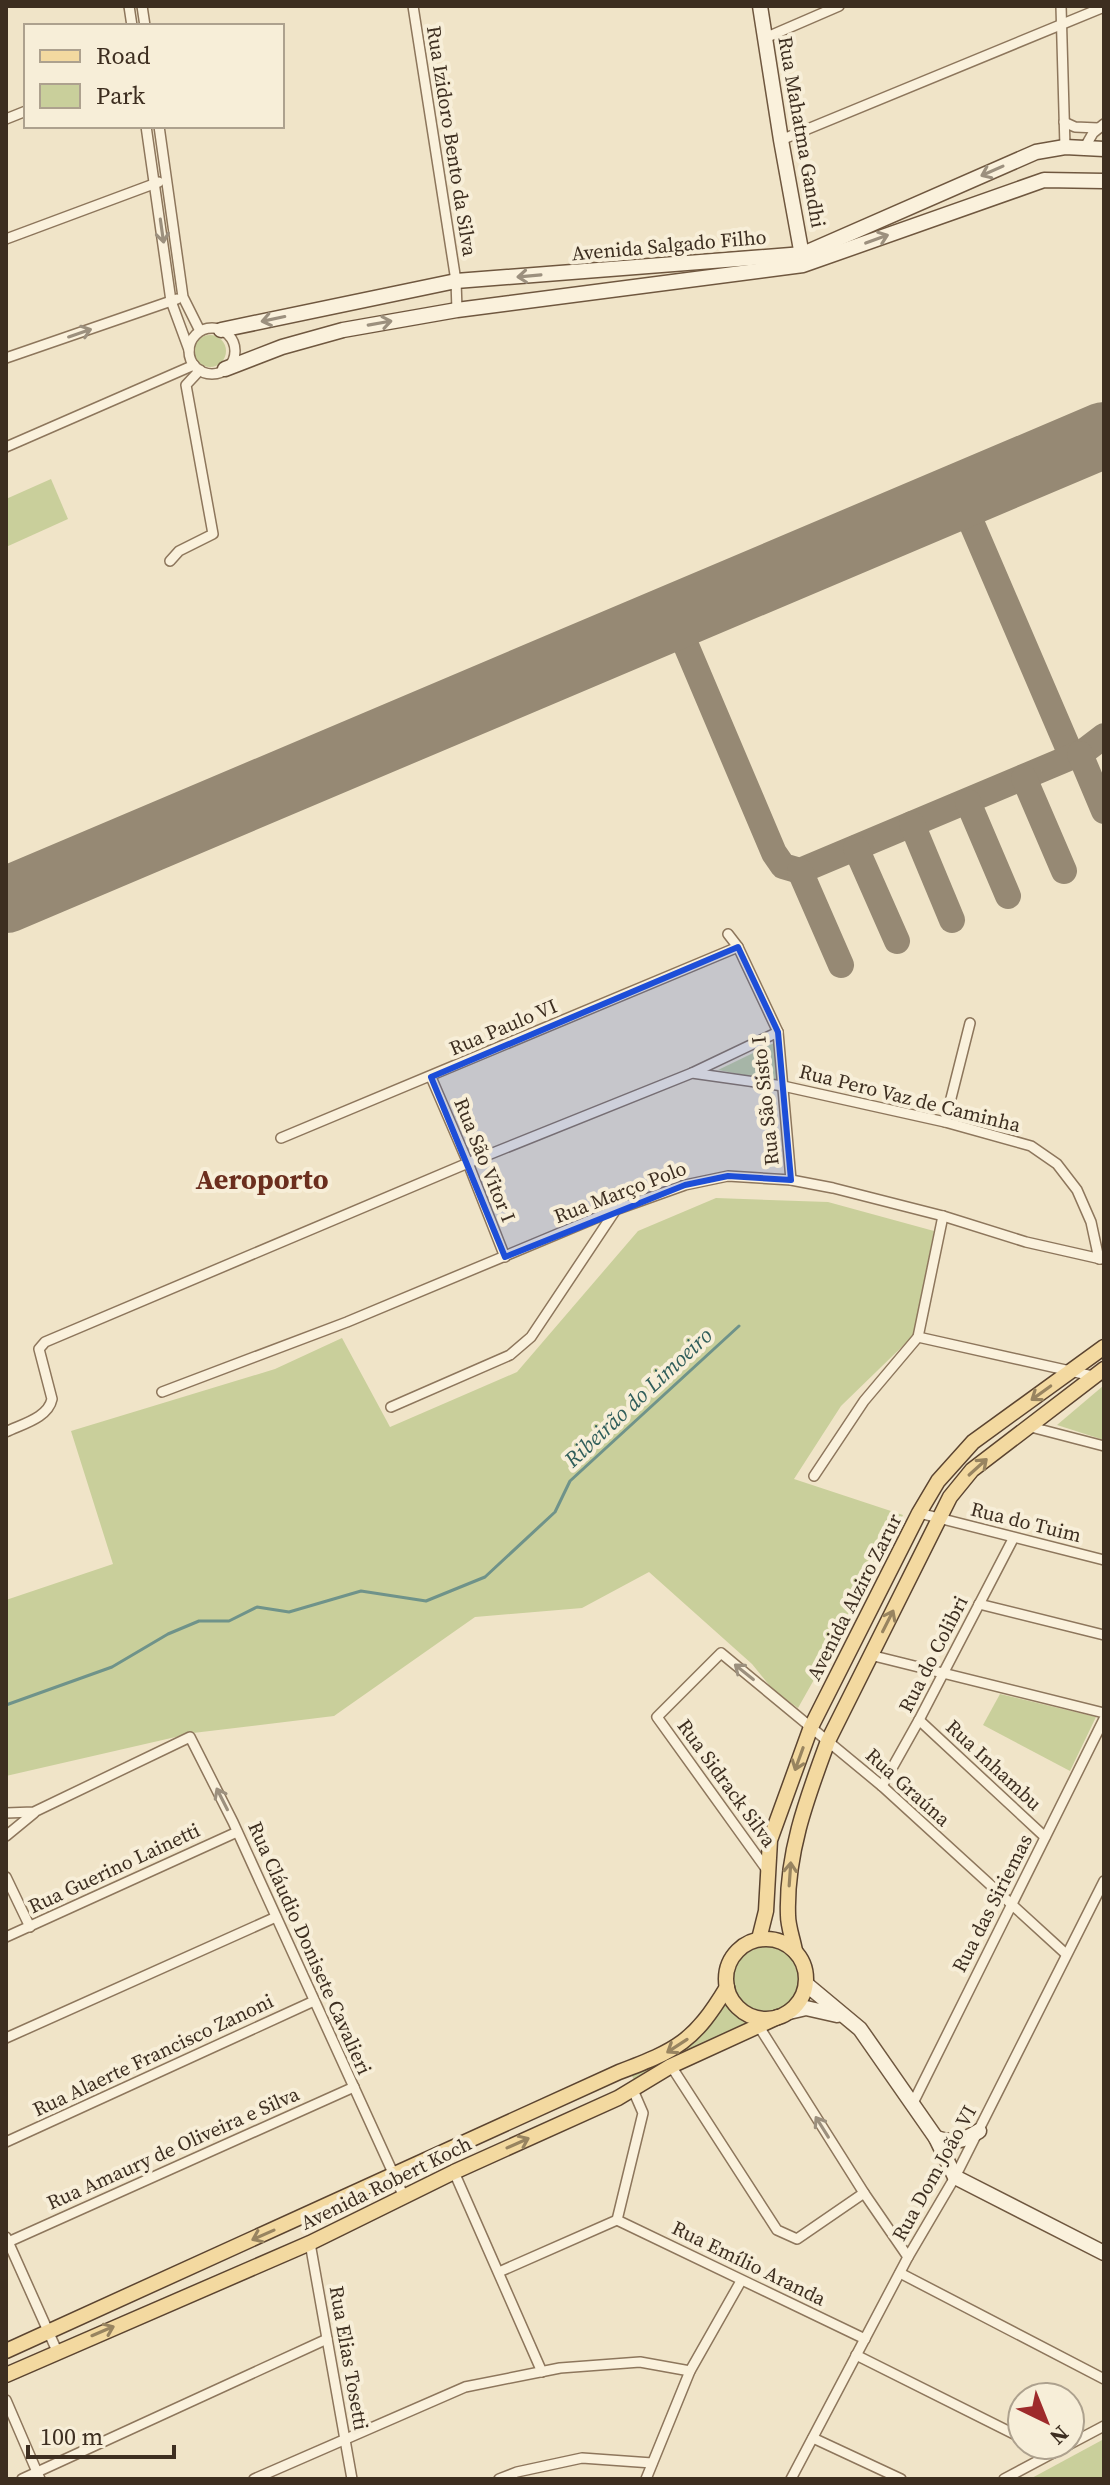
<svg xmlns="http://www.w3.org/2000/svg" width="1110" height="2485" font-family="'Source Serif 4',serif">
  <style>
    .green { fill: #c9cf9b }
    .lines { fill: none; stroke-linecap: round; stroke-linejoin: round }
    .stream { stroke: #6f938a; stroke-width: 3 }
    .taxiway { stroke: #968974; stroke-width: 26 }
    .runway { stroke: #968974; stroke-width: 66 }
    .street-casing { stroke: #8d765c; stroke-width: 12 }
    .secondary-casing { stroke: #6f573f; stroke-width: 17 }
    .primary-casing { stroke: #5b4430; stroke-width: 17 }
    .street { stroke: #faf1dc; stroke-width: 9 }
    .secondary { stroke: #faf1dc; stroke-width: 14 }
    .primary { stroke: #f3d9a0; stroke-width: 14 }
    .oneway { stroke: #9c907e }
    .oneway2 { stroke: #988460 }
    .marked { fill: #1d4ed8; fill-opacity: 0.2; stroke: #1d4ed8; stroke-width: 6; stroke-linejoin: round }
    .labels { text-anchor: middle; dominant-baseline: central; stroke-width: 8; stroke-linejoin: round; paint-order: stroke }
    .street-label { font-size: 20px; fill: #3d2e20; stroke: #f7eed8 }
    .water-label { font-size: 22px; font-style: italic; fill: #2f5d5a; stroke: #f7eed8 }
    .district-label { font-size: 28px; font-weight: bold; fill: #6b2e1e; stroke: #f7eed8 }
  </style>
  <rect width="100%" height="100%" fill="#f0e4c8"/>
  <g class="green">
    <circle cx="210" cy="351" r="16"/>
    <polygon points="51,479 68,519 6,547 6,499"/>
    <polygon points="774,1043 781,1082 718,1070"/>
    <polygon points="716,1198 828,1202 934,1231 913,1336 841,1406 794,1479 903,1515 868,1584 798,1708 774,1691 752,1664 649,1572 582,1608 475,1617 334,1716 193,1733 6,1776 6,1600 113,1564 71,1431 275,1369 342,1338 390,1427 517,1372 638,1231"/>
    <polygon points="1103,1386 1104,1440 1057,1425"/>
    <polygon points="1000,1694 1096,1717 1070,1771 983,1725"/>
    <circle cx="766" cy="1979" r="32"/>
    <path d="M724,2002L739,2018L750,2022L658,2064L634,2080L631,2074C668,2056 705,2041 724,2002Z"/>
    <polygon points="1104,2439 1104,2479 1030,2479"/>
  </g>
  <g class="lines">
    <polyline class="stream" points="6,1705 112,1667 168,1634 199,1621 229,1621 257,1607 289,1612 361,1591 426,1601 485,1577 555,1512 570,1481 739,1326"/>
    <g class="taxiway">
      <polyline points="960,496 1072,757"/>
      <polyline points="674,617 774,853 783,866 800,871 1083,752 1104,736"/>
      <polyline points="1080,754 1104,811"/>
      <polyline points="1024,778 1064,871"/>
      <polyline points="968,802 1008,896"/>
      <polyline points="912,824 952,920"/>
      <polyline points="856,848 897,941"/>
      <polyline points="800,871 841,965"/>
    </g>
    <polyline class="runway" points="6,900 1104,435"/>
    <defs>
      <g id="street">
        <polyline points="129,6 132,26"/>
        <polyline points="142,6 145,26"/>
        <polyline points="413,6 456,281 457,310"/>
        <polyline points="1061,6 1065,147"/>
        <polyline points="765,38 839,6"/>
        <polyline points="6,119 26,111"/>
        <polyline points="1064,122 1075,127 1098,128"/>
        <polyline points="146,126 171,301 189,350"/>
        <polyline points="159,126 183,297 200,331"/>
        <polyline points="781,140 1104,7"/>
        <polyline points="1085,147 1093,133 1104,124"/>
        <polyline points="6,239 159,182"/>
        <circle cx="212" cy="351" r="23"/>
        <polyline points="6,358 177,299"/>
        <polyline points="6,447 194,365"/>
        <polyline points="170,561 179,551 213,534 186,385 200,370"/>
        <polyline points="728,934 738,947 778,1032 791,1180"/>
        <polyline points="692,1073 778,1032"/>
        <polyline points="431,1077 468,1163 505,1257"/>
        <polyline points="945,1122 970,1023"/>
        <polyline points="281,1138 738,947"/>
        <polyline points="918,1337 1097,1377"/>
        <polyline points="162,1392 347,1322 615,1210 685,1185 728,1176 791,1180 833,1188 943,1216 1026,1242 1101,1259"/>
        <polyline points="391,1407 510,1355 531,1337 615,1211"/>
        <polyline points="1027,1426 1104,1446"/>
        <path d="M6,1432C22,1424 48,1418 52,1399L39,1349L45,1342L468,1163L692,1073L783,1086L945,1122L1031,1146L1057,1164L1077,1190L1091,1222L1099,1259"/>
        <polyline points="814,1476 864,1401 918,1337 943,1216"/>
        <polyline points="919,1513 1104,1560"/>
        <polyline points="979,1604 1104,1635"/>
        <polyline points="870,1655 1104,1713"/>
        <polyline points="919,1720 1045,1837"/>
        <polyline points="882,1786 919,1720 1013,1539"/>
        <polyline points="6,1813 34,1812 190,1737 233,1822 404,2197"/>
        <polyline points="6,1836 34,1813"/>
        <polyline points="767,1870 657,1717 721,1653 882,1786 1066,1954"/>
        <polyline points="6,1877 30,1927"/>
        <polyline points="6,1937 237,1832"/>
        <polyline points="758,2025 864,2193 908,2257"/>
        <polyline points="6,2038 276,1917"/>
        <polyline points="671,2066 777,2230 797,2239 864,2193"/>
        <polyline points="913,2103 1104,1719"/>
        <polyline points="6,2142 314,2001"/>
        <polyline points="454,2172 542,2372"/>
        <polyline points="617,2220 865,2339"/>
        <polyline points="617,2220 643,2113 633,2090"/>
        <polyline points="6,2237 57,2351"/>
        <polyline points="6,2243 354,2087"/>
        <polyline points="310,2243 352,2479"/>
        <polyline points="499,2272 617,2220"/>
        <polyline points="900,2273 1104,2379"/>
        <polyline points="856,2355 1022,2438"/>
        <polyline points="6,2400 40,2479"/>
        <polyline points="813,2438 901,2479"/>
        <polyline points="1070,2444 1104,2426"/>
        <polyline points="1037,2445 1053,2453"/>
        <polyline points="22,2479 327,2339"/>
        <polyline points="254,2479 465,2387 560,2368 640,2362 690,2371"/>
        <polyline points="499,2479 517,2472 582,2458 652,2463"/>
        <polyline points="646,2479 690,2371 741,2281"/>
        <polyline points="791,2479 908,2257 955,2177 1104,1881"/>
        <polyline points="1004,2479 1068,2445"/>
      </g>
      <g id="secondary">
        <polyline points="760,6 781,140 803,261"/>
        <polyline points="221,330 456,281 803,254 1036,152 1065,147 1104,149"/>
        <polyline points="225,369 282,347 343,330 457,310 803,265 1044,180 1104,181"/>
        <polyline points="806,1984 860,2029 936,2138 955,2177 1104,2253"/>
        <polyline points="789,2012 806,2008 837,2015"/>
        <path d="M936,2138C954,2144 963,2141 979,2131"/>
      </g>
      <g id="primary">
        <polyline points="759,1939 766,1911 770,1840 811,1727 919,1513 938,1481 973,1442 1104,1347"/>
        <circle cx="766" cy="1979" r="40"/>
        <path d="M795,1951C793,1939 788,1927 788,1915C786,1853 807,1798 828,1741L950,1497L972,1470L1104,1369"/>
        <path d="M6,2351L619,2072C677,2050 694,2042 727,1987"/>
        <polyline points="6,2375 310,2243 454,2172 618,2098 671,2066 778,2017"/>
      </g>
    </defs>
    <use href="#street" class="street-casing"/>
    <use href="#secondary" class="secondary-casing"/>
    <use href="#primary" class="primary-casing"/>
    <use href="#street" class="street"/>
    <use href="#secondary" class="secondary"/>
    <use href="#primary" class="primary"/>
  </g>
  <defs><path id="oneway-shaft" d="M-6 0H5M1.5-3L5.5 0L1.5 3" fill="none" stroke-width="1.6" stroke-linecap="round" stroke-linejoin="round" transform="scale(2)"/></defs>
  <g class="oneway">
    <use href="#oneway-shaft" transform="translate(992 171) rotate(156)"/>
    <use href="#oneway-shaft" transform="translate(162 231) rotate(82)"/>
    <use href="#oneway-shaft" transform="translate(877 239) rotate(-20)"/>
    <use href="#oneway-shaft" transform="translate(529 276) rotate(175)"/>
    <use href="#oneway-shaft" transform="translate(273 319) rotate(168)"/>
    <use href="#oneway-shaft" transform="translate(380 323) rotate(-10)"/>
    <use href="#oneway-shaft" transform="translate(80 333) rotate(-19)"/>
    <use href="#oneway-shaft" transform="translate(744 1672) rotate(-141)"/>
    <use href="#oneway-shaft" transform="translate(222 1799) rotate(-117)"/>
    <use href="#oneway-shaft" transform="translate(822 2127) rotate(-122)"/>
  </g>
  <g class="oneway2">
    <use href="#oneway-shaft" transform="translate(1041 1393) rotate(144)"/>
    <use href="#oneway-shaft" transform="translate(978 1467) rotate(-42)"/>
    <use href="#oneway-shaft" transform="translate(888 1621) rotate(-63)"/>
    <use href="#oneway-shaft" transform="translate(799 1759) rotate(110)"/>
    <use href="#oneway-shaft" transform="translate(790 1874) rotate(-86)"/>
    <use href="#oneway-shaft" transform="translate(677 2046) rotate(147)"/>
    <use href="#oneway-shaft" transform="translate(518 2143) rotate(-24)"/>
    <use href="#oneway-shaft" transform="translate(263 2235) rotate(156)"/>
    <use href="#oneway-shaft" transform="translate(103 2331) rotate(-23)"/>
  </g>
  <path class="marked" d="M738,947L778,1032L791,1180L728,1176L685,1185L505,1257L431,1077Z"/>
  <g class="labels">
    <g class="street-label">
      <text transform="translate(802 132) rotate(80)">Rua Mahatma Gandhi</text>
      <text transform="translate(452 141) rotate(81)">Rua Izidoro Bento da Silva</text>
      <text transform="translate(669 245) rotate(-5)">Avenida Salgado Filho</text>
      <text transform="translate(503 1027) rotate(-23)">Rua Paulo VI</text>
      <text transform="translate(910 1098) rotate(14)">Rua Pero Vaz de Caminha</text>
      <text transform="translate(765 1101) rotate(-96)">Rua São Sisto I</text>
      <text transform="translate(485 1160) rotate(68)">Rua São Vitor I</text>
      <text transform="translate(620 1192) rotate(-21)">Rua Março Polo</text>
      <text transform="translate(1026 1522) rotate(14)">Rua do Tuim</text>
      <text transform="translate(854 1597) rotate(-63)">Avenida Alziro Zarur</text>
      <text transform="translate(933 1654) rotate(-63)">Rua do Colibri</text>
      <text transform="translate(994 1765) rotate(43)">Rua Inhambu</text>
      <text transform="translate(727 1783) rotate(54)">Rua Sidrack Silva</text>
      <text transform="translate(908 1787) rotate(42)">Rua Graúna</text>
      <text transform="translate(114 1868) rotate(-25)">Rua Guerino Lainetti</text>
      <text transform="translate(992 1903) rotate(-63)">Rua das Siriemas</text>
      <text transform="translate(310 1948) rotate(66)">Rua Cláudio Donisete Cavalieri</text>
      <text transform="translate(153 2055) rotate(-25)">Rua Alaerte Francisco Zanoni</text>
      <text transform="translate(173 2148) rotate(-24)">Rua Amaury de Oliveira e Silva</text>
      <text transform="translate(934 2173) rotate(-61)">Rua Dom João VI</text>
      <text transform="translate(386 2183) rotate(-26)">Avenida Robert Koch</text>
      <text transform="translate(749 2263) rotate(26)">Rua Emílio Aranda</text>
      <text transform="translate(349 2358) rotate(80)">Rua Elias Tosetti</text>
    </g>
    <g class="water-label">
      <text transform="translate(638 1397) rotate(-43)">Ribeirão do Limoeiro</text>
    </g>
    <g class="district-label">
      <text x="262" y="1179">Aeroporto</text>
    </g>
  </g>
  <rect width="1110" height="2485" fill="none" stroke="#3d2e20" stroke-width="16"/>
  <rect x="24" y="24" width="260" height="104" fill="#f7eed8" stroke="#ada18e" stroke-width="2"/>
  <rect x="40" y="50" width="40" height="12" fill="#f3d9a0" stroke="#ada18e" stroke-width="2"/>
  <text x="96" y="64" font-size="24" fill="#3d2e20">Road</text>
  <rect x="40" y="84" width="40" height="24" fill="#c9cf9b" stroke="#ada18e" stroke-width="2"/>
  <text x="96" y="104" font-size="24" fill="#3d2e20">Park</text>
  <g transform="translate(1046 2421) rotate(137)"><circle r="38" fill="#f7eed8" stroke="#ada18e" stroke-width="2"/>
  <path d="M0-6L14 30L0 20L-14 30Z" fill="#9e2a2b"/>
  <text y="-12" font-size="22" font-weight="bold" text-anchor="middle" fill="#3d2e20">N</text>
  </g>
  <path d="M28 2445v12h146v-12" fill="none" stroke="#3d2e20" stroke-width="4"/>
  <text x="40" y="2445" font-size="24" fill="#3d2e20" stroke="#f7eed8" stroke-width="6" paint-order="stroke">100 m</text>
</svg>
